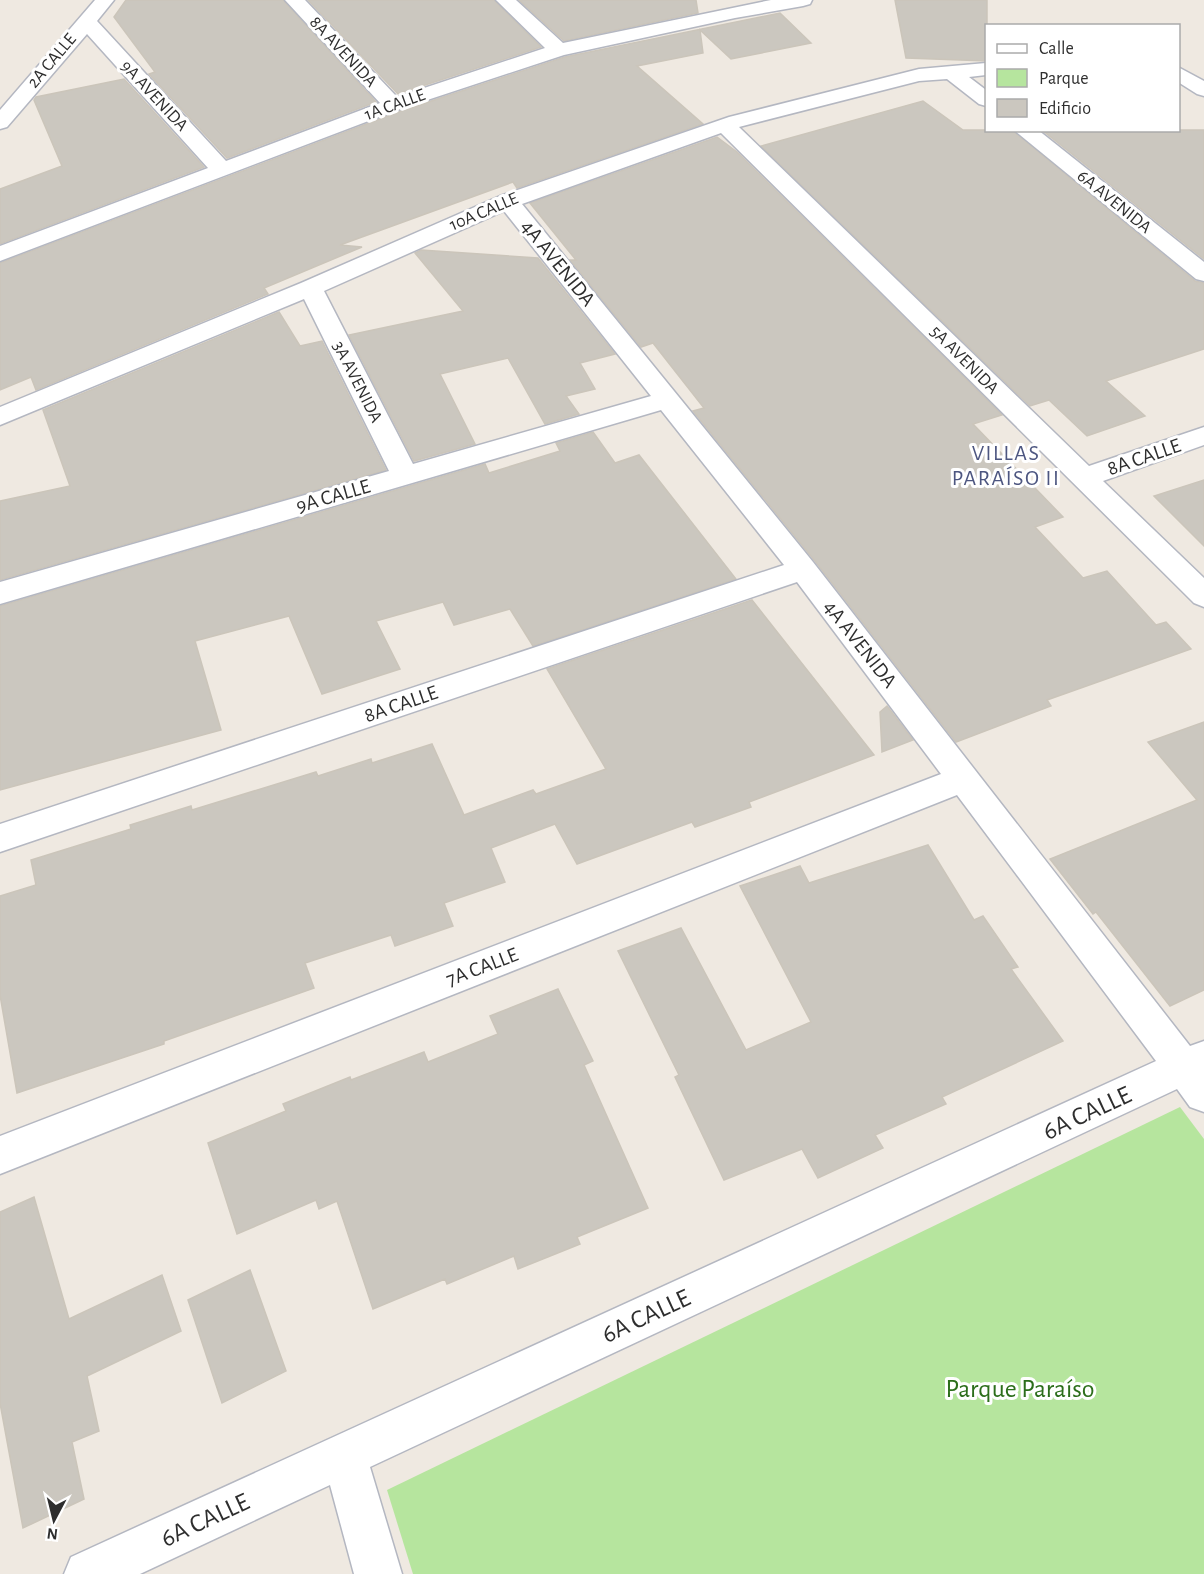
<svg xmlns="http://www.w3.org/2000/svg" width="1204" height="1574" font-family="'Alegreya Sans',sans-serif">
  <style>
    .green { fill: #b6e59e }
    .building { fill: #cbc7bf; stroke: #cbc5ba; stroke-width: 1.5 }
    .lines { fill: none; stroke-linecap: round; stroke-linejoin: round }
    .minor-casing { stroke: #b4b7c1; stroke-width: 3 }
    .minor { fill: #fff; fill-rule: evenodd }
    .labels { text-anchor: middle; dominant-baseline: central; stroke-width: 6; stroke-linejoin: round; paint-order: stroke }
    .far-street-label { font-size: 18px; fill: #2e2e2e; stroke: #fff }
    .street-label { font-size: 21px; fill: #2e2e2e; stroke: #fff }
    .neighbourhood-label { font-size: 22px; letter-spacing: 1.5px; fill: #4d5680; stroke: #fff }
    .near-street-label { font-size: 26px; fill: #2e2e2e; stroke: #fff }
    .near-park-label { font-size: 26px; fill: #2c6e1b; stroke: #fff }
  </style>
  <rect width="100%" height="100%" fill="#efe9e1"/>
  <polygon class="green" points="1180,1107 1204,1139 1204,1574 413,1574 387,1490"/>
  <g class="building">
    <polygon points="126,0 283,0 376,102 227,158 149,74 155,72 114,17"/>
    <polygon points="308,0 494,0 541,47 398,94"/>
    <polygon points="519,0 696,0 698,13 564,41"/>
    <polygon points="895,0 987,0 987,61 906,58"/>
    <polygon points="780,13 811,43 731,59 700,30 703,53 637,66 703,124 517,188 513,182 340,245 362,247 264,288 268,294 36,390 31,377 0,390 0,263 401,111 565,57"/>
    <polygon points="124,79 204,167 0,244 0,189 62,166 34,100 36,97"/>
    <polygon points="923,101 963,130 1012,130 1195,281 1204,283 1204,349 1106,381 1145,416 1087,436 1049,400 1030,406 761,146"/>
    <polygon points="1042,130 1204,130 1204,259"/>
    <polygon points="717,137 737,152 1002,415 973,424 1063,517 1035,527 1083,578 1107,571 1156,625 1166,622 1191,649 1047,700 1051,706 956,742 815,561 693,411 704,408 653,343 641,347 570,260 576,260 530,203"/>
    <polygon points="421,250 538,258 615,354 580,363 595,389 566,396 579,414 545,424 508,358 440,374 475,444 414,461 349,335 463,311 415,253"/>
    <polygon points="279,312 300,346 322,341 386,470 0,580 0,501 70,486 43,410"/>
    <polygon points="593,432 615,463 639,455 736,579 533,646 510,609 454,625 443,602 376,621 400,669 322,694 289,616 195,641 221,730 0,790 0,606 485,464 489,473 560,451 556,443"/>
    <polygon points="1204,480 1204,546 1154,496"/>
    <polygon points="752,600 874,755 749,802 751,807 695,827 692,822 577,864 555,824 491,848 505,882 444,903 453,926 395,946 391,935 305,963 314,988 164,1041 164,1044 17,1093 0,995 0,896 36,885 31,860 131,829 130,825 191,806 192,810 316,772 318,776 371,759 372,763 432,744 464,815 533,790 536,794 606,769 547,669"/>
    <polygon points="887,706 913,740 882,752 880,712"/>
    <polygon points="1204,722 1204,990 1170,1006 1096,912 1093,914 1050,859 1197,800 1148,742"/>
    <polygon points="928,845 974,920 983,916 1018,967 1011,969 1063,1041 942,1097 946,1104 875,1135 883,1148 818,1178 802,1149 724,1180 675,1077 679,1075 618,951 681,928 746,1050 811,1022 740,886 800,866 809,883"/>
    <polygon points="558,989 593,1061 584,1065 648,1208 577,1237 580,1244 518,1269 514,1256 447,1284 445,1279 373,1309 337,1201 319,1209 316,1200 237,1234 208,1143 286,1111 283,1104 350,1077 351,1080 424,1052 428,1062 498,1034 490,1016"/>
    <polygon points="34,1197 69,1319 162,1275 181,1331 87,1376 99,1431 72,1442 84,1499 23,1528 0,1403 0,1212"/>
    <polygon points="250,1270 286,1371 222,1403 188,1300"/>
  </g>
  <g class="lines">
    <defs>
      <g id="minor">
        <polygon points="95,0 114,0 97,21 226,161 380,103 285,0 305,0 397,97 545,48 496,0 516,0 563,43 771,0 812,0 810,4 803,6 735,18 564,55 400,109 0,261 0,246 208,168 87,34 7,127 0,129 0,110"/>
        <path d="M986,63V75L969,77L986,90V106L979,104L947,79L919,81L739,127L1089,466L1204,427V445L1103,481L1204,578V607L1194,603L721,133L522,204L813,562L1190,1046L1204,1041V1112L1190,1107L1177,1089L370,1467L402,1574H354L330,1485L140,1574H64L71,1557L1156,1061L957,795L0,1174V1136L941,774L797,582L0,852V824L784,565L661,410L0,604V582L389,471L304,299L0,425V407L301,283L500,196L729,117L919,69ZM504,211L651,396L413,464L324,291Z"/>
        <polygon points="1178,67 1204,81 1204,96 1197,94 1178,82"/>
        <polygon points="1014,130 1038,130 1204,262 1204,281 1196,279"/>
      </g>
    </defs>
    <use href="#minor" class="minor-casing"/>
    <use href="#minor" class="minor"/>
  </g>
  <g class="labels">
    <g class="far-street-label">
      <text transform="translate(343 52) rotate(47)">8A AVENIDA</text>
      <text transform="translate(52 61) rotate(-50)">2A CALLE</text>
      <text transform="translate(154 96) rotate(47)">9A AVENIDA</text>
      <text transform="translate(395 105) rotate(-20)">1A CALLE</text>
      <text transform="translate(1114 202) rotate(39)">6A AVENIDA</text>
      <text transform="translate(484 212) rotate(-23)">10A CALLE</text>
      <text transform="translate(964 360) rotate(45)">5A AVENIDA</text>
      <text transform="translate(357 382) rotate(63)">3A AVENIDA</text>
    </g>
    <g class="street-label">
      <text transform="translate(558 263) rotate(51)">4A AVENIDA</text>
      <text transform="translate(1144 457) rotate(-19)">8A CALLE</text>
      <text transform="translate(333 496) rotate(-16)">9A CALLE</text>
      <text transform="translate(860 644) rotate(52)">4A AVENIDA</text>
      <text transform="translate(401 704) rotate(-19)">8A CALLE</text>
      <text transform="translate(482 967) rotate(-21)">7A CALLE</text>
    </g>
    <g class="neighbourhood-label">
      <text x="1006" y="453">VILLAS<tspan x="1006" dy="25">PARAÍSO II</tspan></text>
    </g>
    <g class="near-street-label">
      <text transform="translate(1087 1113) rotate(-25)">6A CALLE</text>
      <text transform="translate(646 1316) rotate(-25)">6A CALLE</text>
      <text transform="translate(205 1520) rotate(-25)">6A CALLE</text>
    </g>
    <g class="near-park-label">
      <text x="1020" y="1389">Parque Paraíso</text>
    </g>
  </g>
  <rect x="985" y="24" width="195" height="108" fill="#ffffff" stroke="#ababab" stroke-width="1.5"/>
  <rect x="997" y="44" width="30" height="9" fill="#ffffff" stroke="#ababab" stroke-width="1.5"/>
  <text x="1039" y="54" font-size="18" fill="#2e2e2e">Calle</text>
  <rect x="997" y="69" width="30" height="18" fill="#b6e59e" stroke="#ababab" stroke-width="1.5"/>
  <text x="1039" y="84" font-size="18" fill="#2e2e2e">Parque</text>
  <rect x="997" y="99" width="30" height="18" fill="#cbc7bf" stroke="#ababab" stroke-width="1.5"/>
  <text x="1039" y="114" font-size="18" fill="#2e2e2e">Edificio</text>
  <g transform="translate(54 1520) rotate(187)" stroke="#ffffff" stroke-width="4.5" paint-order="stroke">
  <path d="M0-4.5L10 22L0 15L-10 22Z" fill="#2e2e2e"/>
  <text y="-9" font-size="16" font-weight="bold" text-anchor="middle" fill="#2e2e2e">N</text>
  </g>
</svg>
